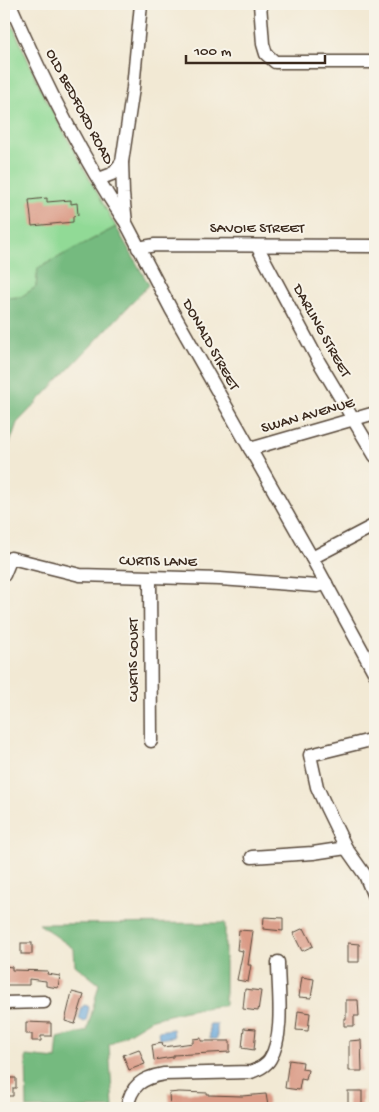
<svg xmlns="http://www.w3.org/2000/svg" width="379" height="1112" font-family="'Gochi Hand',sans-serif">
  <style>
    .green { fill: #91da96; stroke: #66825a }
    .forest { fill: #74ba7f; stroke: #58724e }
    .water { fill: #68a7db; stroke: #52687c }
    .building { fill: #da9a85 }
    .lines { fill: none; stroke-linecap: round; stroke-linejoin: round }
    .minor-casing { stroke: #564739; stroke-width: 15 }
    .minor { stroke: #fff; stroke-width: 12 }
    .labels { text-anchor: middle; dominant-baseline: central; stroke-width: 4; stroke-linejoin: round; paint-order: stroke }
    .street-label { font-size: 15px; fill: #3b2a1e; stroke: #f7f3e8 }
  </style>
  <rect width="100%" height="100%" fill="#f7f3e8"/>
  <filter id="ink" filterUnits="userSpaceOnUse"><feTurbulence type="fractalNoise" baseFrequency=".02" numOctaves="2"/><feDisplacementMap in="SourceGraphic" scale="10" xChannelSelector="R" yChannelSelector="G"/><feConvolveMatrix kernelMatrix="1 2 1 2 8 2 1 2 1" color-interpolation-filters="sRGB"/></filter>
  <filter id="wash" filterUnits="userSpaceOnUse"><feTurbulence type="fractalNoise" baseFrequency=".0096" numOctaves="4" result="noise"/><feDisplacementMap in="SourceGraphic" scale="20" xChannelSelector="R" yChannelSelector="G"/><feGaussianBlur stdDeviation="1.12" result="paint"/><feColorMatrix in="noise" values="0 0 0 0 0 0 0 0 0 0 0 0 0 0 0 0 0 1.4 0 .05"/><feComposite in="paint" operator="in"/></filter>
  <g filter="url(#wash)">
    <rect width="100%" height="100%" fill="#f2e9d4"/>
    <polygon class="green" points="4,6 42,92 116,227 38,268 36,287 21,297 4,298"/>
    <g class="forest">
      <polygon points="116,227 149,285 17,423 4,460 4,298 21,297 36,287 38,268"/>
      <polygon points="225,923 225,1005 190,1010 152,1019 109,1045 113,1108 27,1108 26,1056 56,1059 58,1038 87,1031 99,984 75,965 74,949 39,924"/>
    </g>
    <g class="water">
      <polygon points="84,1005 88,1006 89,1008 86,1021 84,1022 79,1019 82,1007"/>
      <polygon points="209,1024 217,1024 217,1039 210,1039"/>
      <polygon points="173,1029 174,1037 159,1039 158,1031"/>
    </g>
    <g id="blocks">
      <g class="building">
        <polygon points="47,198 47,202 71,200 71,204 77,203 78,215 73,216 73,222 32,226 29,200"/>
        <polygon points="264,917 283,918 283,931 263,929"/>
        <polygon points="304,928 313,946 302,951 293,933"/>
        <polygon points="239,930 253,931 248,965 251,965 248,982 237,980 243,951 237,950"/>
        <rect x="21" y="943" width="11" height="11"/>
        <polygon points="348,943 359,944 359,962 348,962"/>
        <polygon points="5,966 12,967 12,970 48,971 47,974 60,976 58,988 46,986 46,981 29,979 29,985 4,985"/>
        <polygon points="302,977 314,979 311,998 299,997"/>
        <polygon points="245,989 261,991 258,1011 243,1009"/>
        <polygon points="72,992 84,995 75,1024 65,1021"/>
        <polygon points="346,1000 358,1000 359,1016 354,1016 354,1026 344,1026 344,1019 346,1019"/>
        <polygon points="298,1011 310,1013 308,1031 296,1030"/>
        <polygon points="26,1022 51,1023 51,1036 41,1036 41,1041 32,1041 32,1034 26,1034"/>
        <polygon points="244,1028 256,1029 254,1050 242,1048"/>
        <polygon points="201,1038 201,1041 230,1041 230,1052 173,1055 173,1057 154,1060 152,1045 162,1043 163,1047 193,1043 193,1039"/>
        <polygon points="361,1040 362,1071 349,1071 349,1041"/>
        <polygon points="139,1049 145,1064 129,1070 123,1055"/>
        <polygon points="289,1060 303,1062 302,1069 308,1070 306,1080 301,1079 299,1090 285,1088"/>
        <polygon points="4,1078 16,1078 16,1088 13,1088 13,1096 4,1096"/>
        <rect x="348" y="1091" width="14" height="17"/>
        <polygon points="179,1092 208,1093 208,1095 242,1096 266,1094 268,1106 249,1108 249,1106 195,1105 195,1108 170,1108 169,1093"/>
      </g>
    </g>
  </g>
  <g filter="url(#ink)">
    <use href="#blocks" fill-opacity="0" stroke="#564739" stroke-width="1"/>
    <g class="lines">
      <defs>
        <g id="minor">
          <path d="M10,4C42,78 79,153 124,220"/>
          <polyline points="141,4 133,88 122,162 123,194 126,223 171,309 312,558 375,674"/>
          <polyline points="260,4 263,44 266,54 275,62 375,62"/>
          <polyline points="99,179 112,174 122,162"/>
          <polyline points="257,246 319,362 375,456"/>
          <polyline points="138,248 155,245 375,246"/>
          <polyline points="250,449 375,413"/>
          <polyline points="312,558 375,525"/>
          <polyline points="4,575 11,558 80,575 220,579 317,586 326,583"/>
          <polyline points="150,578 151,741"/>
          <polyline points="375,739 310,755 317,787 326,807 346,848 365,875 375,899"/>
          <polyline points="252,857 313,853 346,848"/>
          <polyline points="4,1003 44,1002"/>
          <path d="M127,1108C131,1085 142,1078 164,1074L251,1072C258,1069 266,1066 270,1059C285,1035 278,989 278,962"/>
        </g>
      </defs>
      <use href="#minor" class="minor-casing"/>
      <use href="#minor" class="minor"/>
    </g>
  </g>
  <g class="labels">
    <g class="street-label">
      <text transform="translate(79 107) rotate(62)">OLD BEDFORD ROAD</text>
      <text x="257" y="229">SAVOIE STREET</text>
      <text transform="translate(321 331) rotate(61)">DARLING STREET</text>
      <text transform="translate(210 345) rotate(61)">DONALD STREET</text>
      <text transform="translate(308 416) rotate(-16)">SWAN AVENUE</text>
      <text transform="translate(158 562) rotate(1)">CURTIS LANE</text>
      <text transform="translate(134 660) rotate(-90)">CURTIS COURT</text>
    </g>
  </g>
  <rect width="379" height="1112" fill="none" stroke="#f7f3e8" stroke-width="20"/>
  <path d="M186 55v8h139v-8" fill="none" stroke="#3b2a1e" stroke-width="2.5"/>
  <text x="194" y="55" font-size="15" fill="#3b2a1e" stroke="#f7f3e8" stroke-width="4" paint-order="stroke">100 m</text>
</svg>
